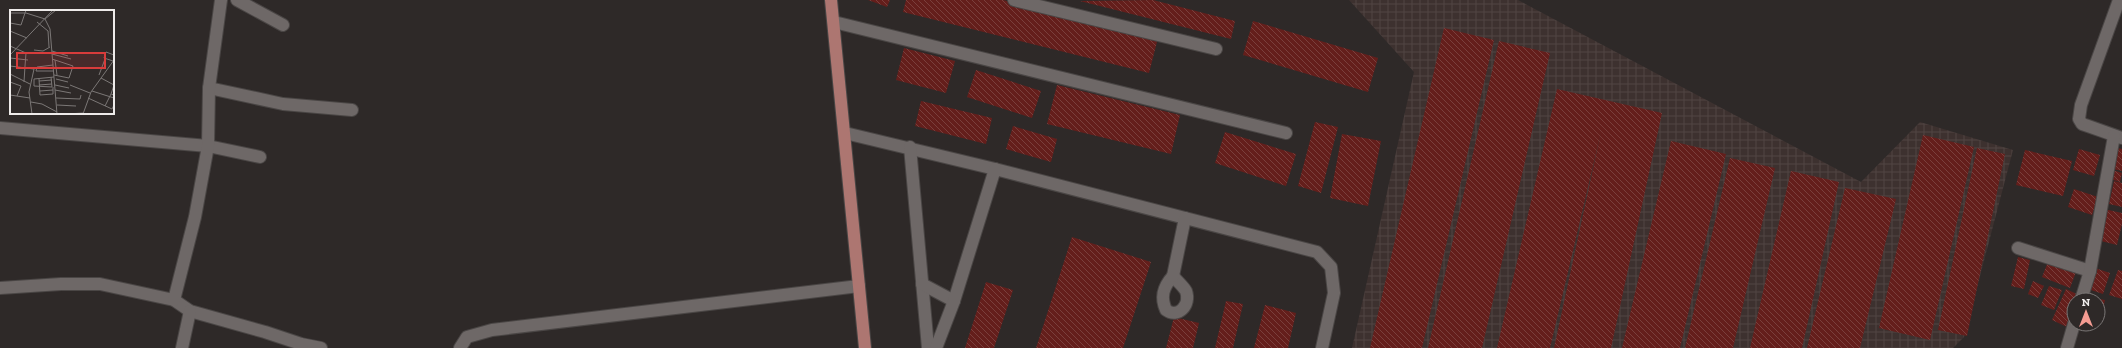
<svg xmlns="http://www.w3.org/2000/svg" width="2122" height="348" font-family="'Zilla Slab',serif">
  <style>
    .industrial { fill: url(#industrial-grid) }
    .building { fill: url(#building-back-hatch) }
    .lines { fill: none; stroke-linecap: round; stroke-linejoin: round }
    .minor-casing { stroke: #4a4645; stroke-width: 14 }
    .major-casing { stroke: #4a4645; stroke-width: 14 }
    .minor { stroke: #6e6867; stroke-width: 12 }
    .major { stroke: #ad7671; stroke-width: 12 }
    .inset-road { fill: none; stroke: #7b7776; stroke-width: 1 }
    .view { fill: #d83c3b; fill-opacity: 0.15; stroke: #d83c3b; stroke-width: 2 }
    .inset-edge { fill: none; stroke: #eeebea; stroke-width: 2 }
  </style>
  <defs>
    <pattern id="industrial-grid" width="8" height="8" patternUnits="userSpaceOnUse"><rect width="8" height="8" fill="#3d312f"/><path d="M0 4h8M4 0v8" fill="none" stroke="#504543"/></pattern>
    <pattern id="building-back-hatch" width="6" height="6" patternUnits="userSpaceOnUse"><rect width="6" height="6" fill="#641e1b"/><path d="M-1 5l2 2M0 0l6 6M5-1l2 2" fill="none" stroke="#7a3f3c"/></pattern>
  </defs>
  <rect width="100%" height="100%" fill="#2e2928"/>
  <polygon class="industrial" points="1349,0 1518,0 1861,182 1920,122 2013,150 1964,337 1953,348 1352,348 1414,72"/>
  <g class="building">
    <polygon points="868,0 890,0 887,7"/>
    <polygon points="906,0 1003,0 1158,38 1149,73 903,12"/>
    <polygon points="1153,0 1235,21 1231,39 1080,1"/>
    <polygon points="1253,21 1378,58 1368,92 1243,55"/>
    <polygon points="1444,28 1494,40 1422,348 1370,348"/>
    <polygon points="1499,41 1550,53 1482,348 1428,348"/>
    <polygon points="904,48 955,61 946,93 896,80"/>
    <polygon points="976,70 1041,91 1032,118 967,97"/>
    <polygon points="1057,85 1180,115 1171,154 1047,124"/>
    <polygon points="1557,89 1662,113 1611,348 1554,348 1601,132 1550,348 1497,348"/>
    <polygon points="921,101 992,118 986,144 915,126"/>
    <polygon points="1315,122 1338,127 1321,193 1298,186"/>
    <polygon points="1013,126 1057,139 1051,162 1006,149"/>
    <polygon points="1225,132 1296,154 1286,186 1215,163"/>
    <polygon points="1342,134 1381,141 1368,206 1330,198"/>
    <polygon points="1923,135 1974,147 1930,340 1879,328"/>
    <polygon points="1671,141 1726,154 1680,348 1622,348"/>
    <polygon points="1977,148 2005,154 1967,336 1938,330"/>
    <polygon points="2118,148 2122,149 2122,171 2113,169"/>
    <polygon points="2079,149 2100,155 2094,176 2073,170"/>
    <polygon points="2025,150 2072,161 2063,196 2016,185"/>
    <polygon points="1730,158 1775,168 1733,348 1685,348"/>
    <polygon points="2110,169 2122,173 2120,182 2107,178"/>
    <polygon points="1791,171 1839,182 1802,348 1750,348"/>
    <polygon points="2114,181 2122,183 2122,207 2109,204"/>
    <polygon points="1845,188 1896,199 1860,348 1807,348"/>
    <polygon points="2074,189 2098,197 2092,215 2068,207"/>
    <polygon points="2104,209 2122,213 2122,224 2117,245 2097,240"/>
    <polygon points="1072,237 1151,262 1123,348 1036,348"/>
    <polygon points="2018,257 2030,260 2024,289 2011,286"/>
    <polygon points="2048,262 2076,272 2070,288 2042,277"/>
    <polygon points="2095,268 2110,273 2103,294 2088,289"/>
    <polygon points="2118,270 2122,271 2122,299 2109,295"/>
    <polygon points="2033,281 2044,286 2038,298 2028,294"/>
    <polygon points="986,282 1013,290 994,348 965,348"/>
    <polygon points="2049,286 2062,290 2054,310 2041,305"/>
    <polygon points="2066,289 2081,296 2079,300 2074,300 2074,311 2067,327 2052,320"/>
    <polygon points="2088,297 2105,300 2099,326 2091,325 2098,324 2098,300 2087,300"/>
    <polygon points="1226,301 1243,304 1233,348 1215,348"/>
    <polygon points="1265,305 1296,313 1288,348 1254,348"/>
    <polygon points="1174,317 1199,323 1193,348 1166,348"/>
  </g>
  <g class="lines">
    <defs>
      <g id="minor">
        <polyline points="237,0 283,25"/>
        <polyline points="1014,0 1216,49"/>
        <polyline points="2119,0 2081,105 2079,119 2082,124 2088,126 2122,138"/>
        <polyline points="834,22 1286,133"/>
        <polyline points="209,88 283,104 352,110"/>
        <polyline points="0,128 208,146 260,157"/>
        <polyline points="845,133 995,169 1317,252 1331,267 1334,293 1322,348"/>
        <polyline points="910,147 928,348"/>
        <polyline points="2018,248 2090,271"/>
        <path d="M1173,276C1177,281 1183,286 1186,291C1191,305 1178,319 1166,310C1160,297 1163,287 1173,276Z"/>
        <polyline points="1173,276 1185,218"/>
        <polyline points="922,284 954,301"/>
        <polyline points="0,288 61,284 100,284 174,300 190,311 265,332 301,344 321,348"/>
        <polyline points="174,300 195,217 208,146 209,88 221,0"/>
        <polyline points="2081,300 2090,271 2114,136"/>
        <polyline points="182,348 190,311"/>
        <polyline points="460,348 467,337 492,330 859,286"/>
        <polyline points="936,348 954,301 995,169"/>
        <polyline points="2067,348 2074,324"/>
      </g>
      <polyline id="major" points="831,0 865,348"/>
    </defs>
    <use href="#minor" class="minor-casing"/>
    <use href="#major" class="major-casing"/>
    <use href="#minor" class="minor"/>
    <use href="#major" class="major"/>
  </g>
  <g transform="translate(10 10)">
    <rect width="104" height="104" fill="#2e2928"/>
    <path class="inset-road" d="M0,3H16L35,9L46,0M35,9L40,19L47,104M27,12L38,21L39,37M0,13L11,15L16,0M0,21L17,28M0,36L16,43L15,56M24,40L33,41L40,37M42,41L58,46M42,44L61,49M0,45L43,0M0,48L18,50M42,49L63,56L59,68L44,65M45,50L47,65M103,51L94,48L96,42L104,45M43,55L27,57L26,61H44M0,56L24,59L19,82L22,104M0,64L20,74M89,65L95,49M41,67L42,77L24,76V69L44,67M91,68L104,75M29,69L30,85L43,84V77M46,69L58,72M29,71L42,70M0,72L11,76L7,86M14,72L15,56M29,75L42,74M45,75L59,78M60,75L80,83M104,75L101,84L104,85M45,80L61,83M30,81L43,80M82,81L104,88M0,85L20,88M46,88L70,89L71,85M78,88L102,99L104,95M21,92L32,94L47,102M47,95L66,96M95,96L101,84M57,104L73,103M73,104L81,82L104,50"/>
    <path class="view" d="M7,43H95V58H7Z"/>
    <rect width="104" height="104" class="inset-edge"/>
  </g>
  <g transform="translate(2086 312)"><circle r="19" fill="#2e2928" stroke="#7b7776"/>
  <path d="M0-3L7 15L0 10L-7 15Z" fill="#f59c92"/>
  <text y="-6" font-size="11" font-weight="bold" text-anchor="middle" fill="#eeebea">N</text>
  </g>
</svg>
